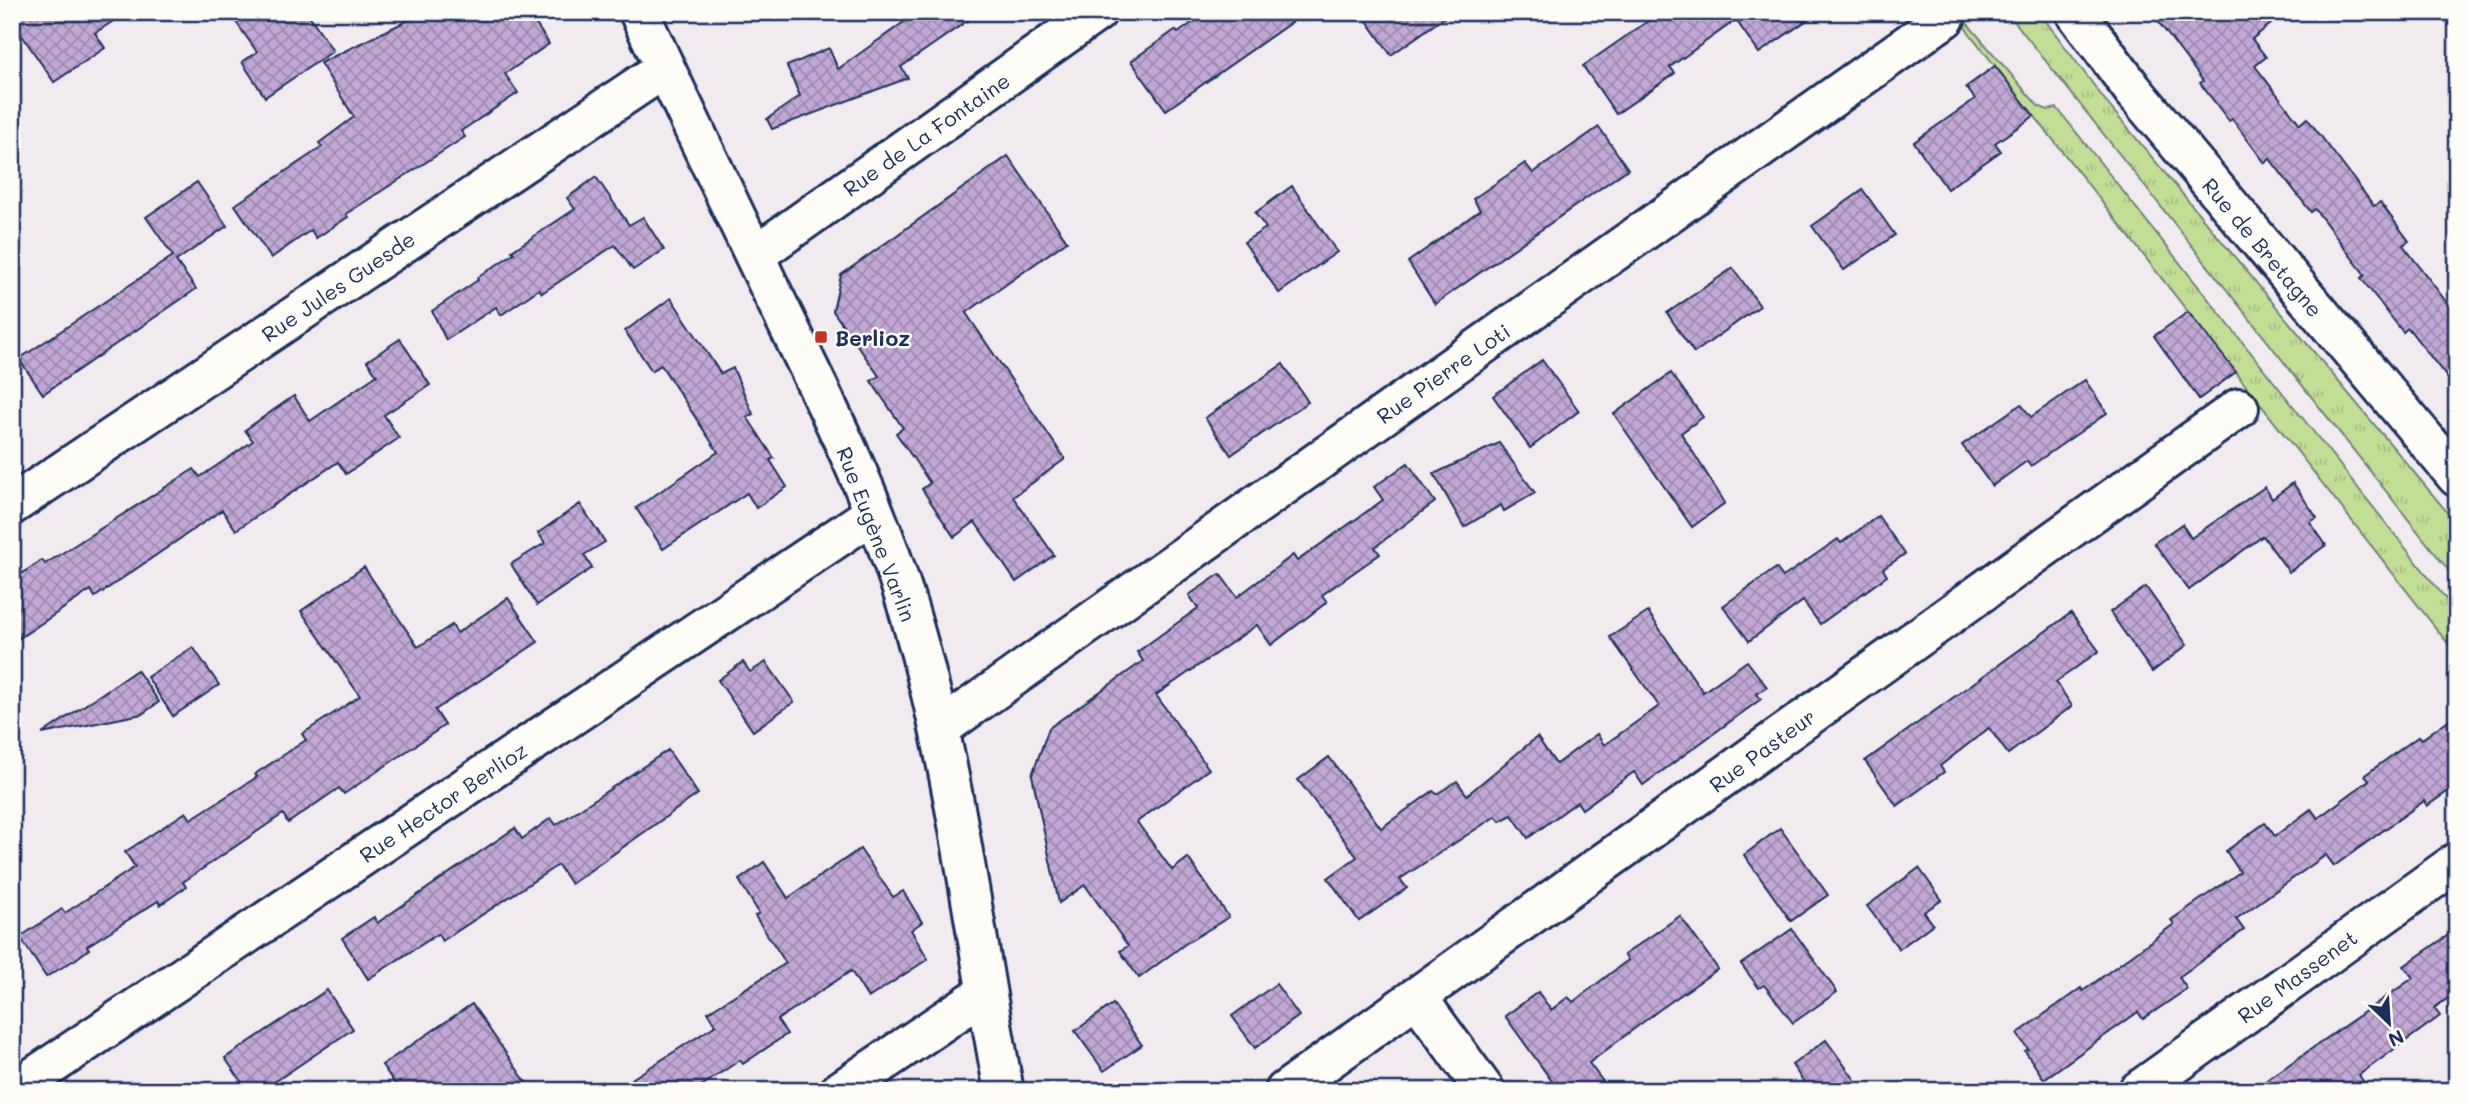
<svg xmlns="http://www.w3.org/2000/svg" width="2469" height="1103" font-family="Mali,sans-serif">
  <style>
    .grass { fill: url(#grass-tufts); stroke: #6e8679; stroke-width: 2 }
    .building { fill: url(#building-cross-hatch); stroke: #1b2f5e; stroke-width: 2 }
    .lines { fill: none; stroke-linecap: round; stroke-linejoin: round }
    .minor-casing { stroke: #1b2f5e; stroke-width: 44 }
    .minor { stroke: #fdfcf7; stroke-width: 38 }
    .poi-dot { fill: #c8321e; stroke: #fdfcf7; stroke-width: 2.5 }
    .labels { text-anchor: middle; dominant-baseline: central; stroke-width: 5; stroke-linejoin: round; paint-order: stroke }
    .street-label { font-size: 21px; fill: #1b2f5e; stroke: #fdfcf7 }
    .poi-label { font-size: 21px; font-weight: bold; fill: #1b2f5e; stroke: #fdfcf7; text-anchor: start }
  </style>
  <defs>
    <pattern id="grass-tufts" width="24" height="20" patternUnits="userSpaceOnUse" patternTransform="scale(1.75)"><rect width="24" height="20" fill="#c2dd94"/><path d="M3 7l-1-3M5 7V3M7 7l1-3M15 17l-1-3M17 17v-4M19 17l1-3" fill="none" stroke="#a6be82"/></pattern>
    <pattern id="building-cross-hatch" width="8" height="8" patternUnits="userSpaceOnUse" patternTransform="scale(1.75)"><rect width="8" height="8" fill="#c3a8d5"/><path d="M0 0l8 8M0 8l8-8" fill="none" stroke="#9e89b0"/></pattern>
  </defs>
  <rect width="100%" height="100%" fill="#f1ebf0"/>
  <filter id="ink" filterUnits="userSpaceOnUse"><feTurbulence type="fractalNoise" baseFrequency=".0143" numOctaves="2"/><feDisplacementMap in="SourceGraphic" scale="14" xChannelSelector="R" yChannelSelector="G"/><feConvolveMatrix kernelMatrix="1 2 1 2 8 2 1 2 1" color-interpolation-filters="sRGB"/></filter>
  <g filter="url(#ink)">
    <g class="grass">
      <polygon points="2007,12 2039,12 2110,107 2457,524 2457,581"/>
      <polygon points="1956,16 1961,16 2038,106 2048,110 2057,108 2457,613 2457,655"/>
    </g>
    <g class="building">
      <polygon points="12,12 127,12 95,33 105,48 54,82 12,21"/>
      <polygon points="229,12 307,12 333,51 265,97 242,62 257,52"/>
      <polygon points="425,12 528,12 549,44 505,74 518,93 461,131 465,137 346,214 348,217 316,238 311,230 271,258 235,205 322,147 319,143 354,117 320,63"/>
      <polygon points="918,12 980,12 901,67 908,78 772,129 767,119 800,96 787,66 829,48 838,69"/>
      <polygon points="1207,12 1306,12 1166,110 1131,61 1175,30 1178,33"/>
      <polygon points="1361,12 1452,12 1391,55"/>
      <polygon points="1661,12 1819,12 1759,53 1736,20 1670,67 1675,73 1616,114 1583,66"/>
      <polygon points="2151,12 2286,12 2252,39 2266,57 2255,66 2300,124 2307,118 2374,206 2380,202 2409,241 2403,245 2457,316 2457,390 2408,328 2403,332 2388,313 2361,278 2365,275 2315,209 2311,212 2270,159 2265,163 2232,119 2229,121 2200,83 2203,81"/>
      <polygon points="1995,66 2034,116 1995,143 2001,151 1947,189 1914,142 1975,99 1966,87"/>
      <polygon points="1599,127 1628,169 1435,304 1408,262 1480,210 1473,199 1525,163 1533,173"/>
      <polygon points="1008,156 1067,241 966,313 1065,459 1013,497 1054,555 1016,582 975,522 954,537 922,489 930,483 896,433 903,428 871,381 879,376 833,311 841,275"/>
      <polygon points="596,177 629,225 643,217 664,250 633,270 615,245 542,293 539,289 501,315 496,307 446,340 432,311 478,280 477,278 514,253 512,251 575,209 567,198"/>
      <polygon points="197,182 227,226 176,261 196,289 43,394 19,359 173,256 146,217"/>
      <polygon points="1292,186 1337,252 1279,293 1244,242 1266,228 1255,213"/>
      <polygon points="1863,190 1895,235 1844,270 1812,226"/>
      <polygon points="1733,268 1760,306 1694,353 1667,313"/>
      <polygon points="671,298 721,374 733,368 753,414 747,417 774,458 770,460 787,487 756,508 747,493 663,549 636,508 718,452 661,365 652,371 625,331"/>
      <polygon points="2188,312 2236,372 2199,399 2154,336"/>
      <polygon points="400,339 430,385 384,415 399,438 346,474 338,462 236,530 222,510 95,597 91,590 12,643 12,580 42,560 45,564 194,469 200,477 253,441 245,430 294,396 310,421 377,375 367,361"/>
      <polygon points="1542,360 1579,411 1530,448 1493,396"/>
      <polygon points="1283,364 1308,402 1231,455 1205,418"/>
      <polygon points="1671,373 1703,417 1681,433 1725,503 1692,527 1614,414"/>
      <polygon points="2085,380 2107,413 2031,466 2027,461 1992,486 1962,445 2021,404 2031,417"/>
      <polygon points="1499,443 1535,493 1504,511 1501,505 1464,527 1434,474"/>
      <polygon points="1408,463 1435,502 1375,547 1380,554 1322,595 1327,602 1271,645 1257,625 1156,695 1209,769 1137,822 1172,870 1188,858 1229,917 1185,944 1139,978 1120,951 1128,946 1085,885 1059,903 1032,775 1049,728 1143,661 1137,652 1198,608 1189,595 1220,574 1237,597 1293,555 1297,561 1383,500 1374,487"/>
      <polygon points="2293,483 2317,518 2310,522 2326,545 2289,572 2263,536 2189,590 2154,543 2182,524 2191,538 2265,487 2272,499"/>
      <polygon points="580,504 605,542 584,555 592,568 537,605 511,564 545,543 538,533"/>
      <polygon points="1878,516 1905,554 1883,569 1887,576 1820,624 1803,601 1749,641 1723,606 1776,568 1783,577 1838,539 1841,543"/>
      <polygon points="364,567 418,647 452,625 457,633 508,598 538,642 435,710 445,725 394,760 344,794 339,788 288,823 283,814 183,882 186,887 160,905 158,901 87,946 89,949 76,959 46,977 20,937 62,909 65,913 135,867 125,852 186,812 191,819 257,777 255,774 306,740 302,734 360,696 301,611"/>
      <polygon points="2146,587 2187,645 2152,672 2110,612"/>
      <polygon points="1648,612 1703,692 1747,661 1767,687 1757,694 1761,699 1643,785 1634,772 1582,809 1577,802 1528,838 1512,815 1500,821 1496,816 1400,879 1407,888 1359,921 1328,878 1357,857 1298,780 1329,757 1381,828 1433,791 1437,794 1457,781 1467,795 1537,737 1556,764 1597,734 1604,745 1659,706 1610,637"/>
      <polygon points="2071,613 2099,651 2056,682 2072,706 2008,754 1989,728 1940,766 1944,772 1897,806 1865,761"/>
      <polygon points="193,647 219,685 173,716 147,677"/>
      <polygon points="743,662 750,672 766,662 794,702 753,731 718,680"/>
      <polygon points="137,670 159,702 142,714 42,734"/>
      <polygon points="2457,714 2457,785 2427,806 2424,801 2334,866 2326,855 2236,919 2244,930 2179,977 2187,989 2143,1019 2138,1012 2044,1079 2025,1051 2028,1049 2017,1034 2081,988 2083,991 2174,924 2171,920 2240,872 2226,851 2265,823 2275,836 2311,809 2318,818 2369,780 2365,775 2419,736 2422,739"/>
      <polygon points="668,750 698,794 571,884 558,865 442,941 438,934 368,979 342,938 374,917 377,923 515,828 522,839 551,818 556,825"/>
      <polygon points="1780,828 1828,895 1791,921 1744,855"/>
      <polygon points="860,849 893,897 903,891 922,922 911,930 928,959 868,998 851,971 777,1020 787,1034 743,1064 740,1060 694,1091 613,1091 716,1025 708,1012 786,963 755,916 759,913 739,880 764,862 788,898"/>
      <polygon points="1919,868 1942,900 1924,912 1933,924 1899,949 1867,906"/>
      <polygon points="1680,916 1718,969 1659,1010 1589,1063 1610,1091 1559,1091 1505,1016 1538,992 1551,1010 1568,997 1573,1002 1628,960 1624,955"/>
      <polygon points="1792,929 1837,992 1793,1023 1764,985 1759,988 1741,964"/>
      <polygon points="2457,929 2457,992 2434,1008 2440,1016 2359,1075 2370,1091 2251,1091 2413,978 2404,966"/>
      <polygon points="1276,984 1299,1016 1255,1048 1232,1016"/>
      <polygon points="327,990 353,1029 261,1091 248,1091 225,1058"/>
      <polygon points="472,1004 532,1091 400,1091 382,1065"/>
      <polygon points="1113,1004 1142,1045 1104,1071 1075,1031"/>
      <polygon points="1826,1040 1863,1091 1810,1091 1792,1065"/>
    </g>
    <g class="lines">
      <defs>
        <g id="minor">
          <path d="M639,12C682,105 726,196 770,288C817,386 869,485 902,589C954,751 972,923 1004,1091"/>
          <polyline points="2075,12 2133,90 2457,477"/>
          <polyline points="755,255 1097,12"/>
          <polyline points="12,505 665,68"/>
          <polyline points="941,728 1945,18"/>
          <polyline points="1417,997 1485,1091"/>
          <polyline points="13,1091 874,513"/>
          <polyline points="840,1091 985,993"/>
          <polyline points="1285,1091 2239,408"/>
          <polyline points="2138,1091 2457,862"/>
        </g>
      </defs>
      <use href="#minor" class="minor-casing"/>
      <use href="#minor" class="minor"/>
    </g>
  </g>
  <rect class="poi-dot" x="814" y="330" width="14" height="14" rx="3.5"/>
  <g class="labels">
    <g class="street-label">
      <text transform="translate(926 134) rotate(-35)">Rue de La Fontaine</text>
      <text transform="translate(2263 247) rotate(50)">Rue de Bretagne</text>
      <text transform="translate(338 286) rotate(-34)">Rue Jules Guesde</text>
      <text transform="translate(1443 373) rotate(-35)">Rue Pierre Loti</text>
      <text transform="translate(877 534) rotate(69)">Rue Eugène Varlin</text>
      <text transform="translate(1762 750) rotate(-36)">Rue Pasteur</text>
      <text transform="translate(443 802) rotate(-34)">Rue Hector Berlioz</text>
      <text transform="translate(2297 976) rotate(-36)">Rue Massenet</text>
    </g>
    <g class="poi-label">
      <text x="835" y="337">Berlioz</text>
    </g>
  </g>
  <rect width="2469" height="1103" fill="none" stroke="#fdfcf7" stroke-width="42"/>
  <rect x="21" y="21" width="2427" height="1061" fill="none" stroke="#1b2f5e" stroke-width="2.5" filter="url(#ink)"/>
  <g transform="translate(2389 1023) rotate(155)" stroke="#fdfcf7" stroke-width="5" paint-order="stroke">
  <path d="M0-5L12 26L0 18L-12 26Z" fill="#1b2f5e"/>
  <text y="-10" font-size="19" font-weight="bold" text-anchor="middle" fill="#1b2f5e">N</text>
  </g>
</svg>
